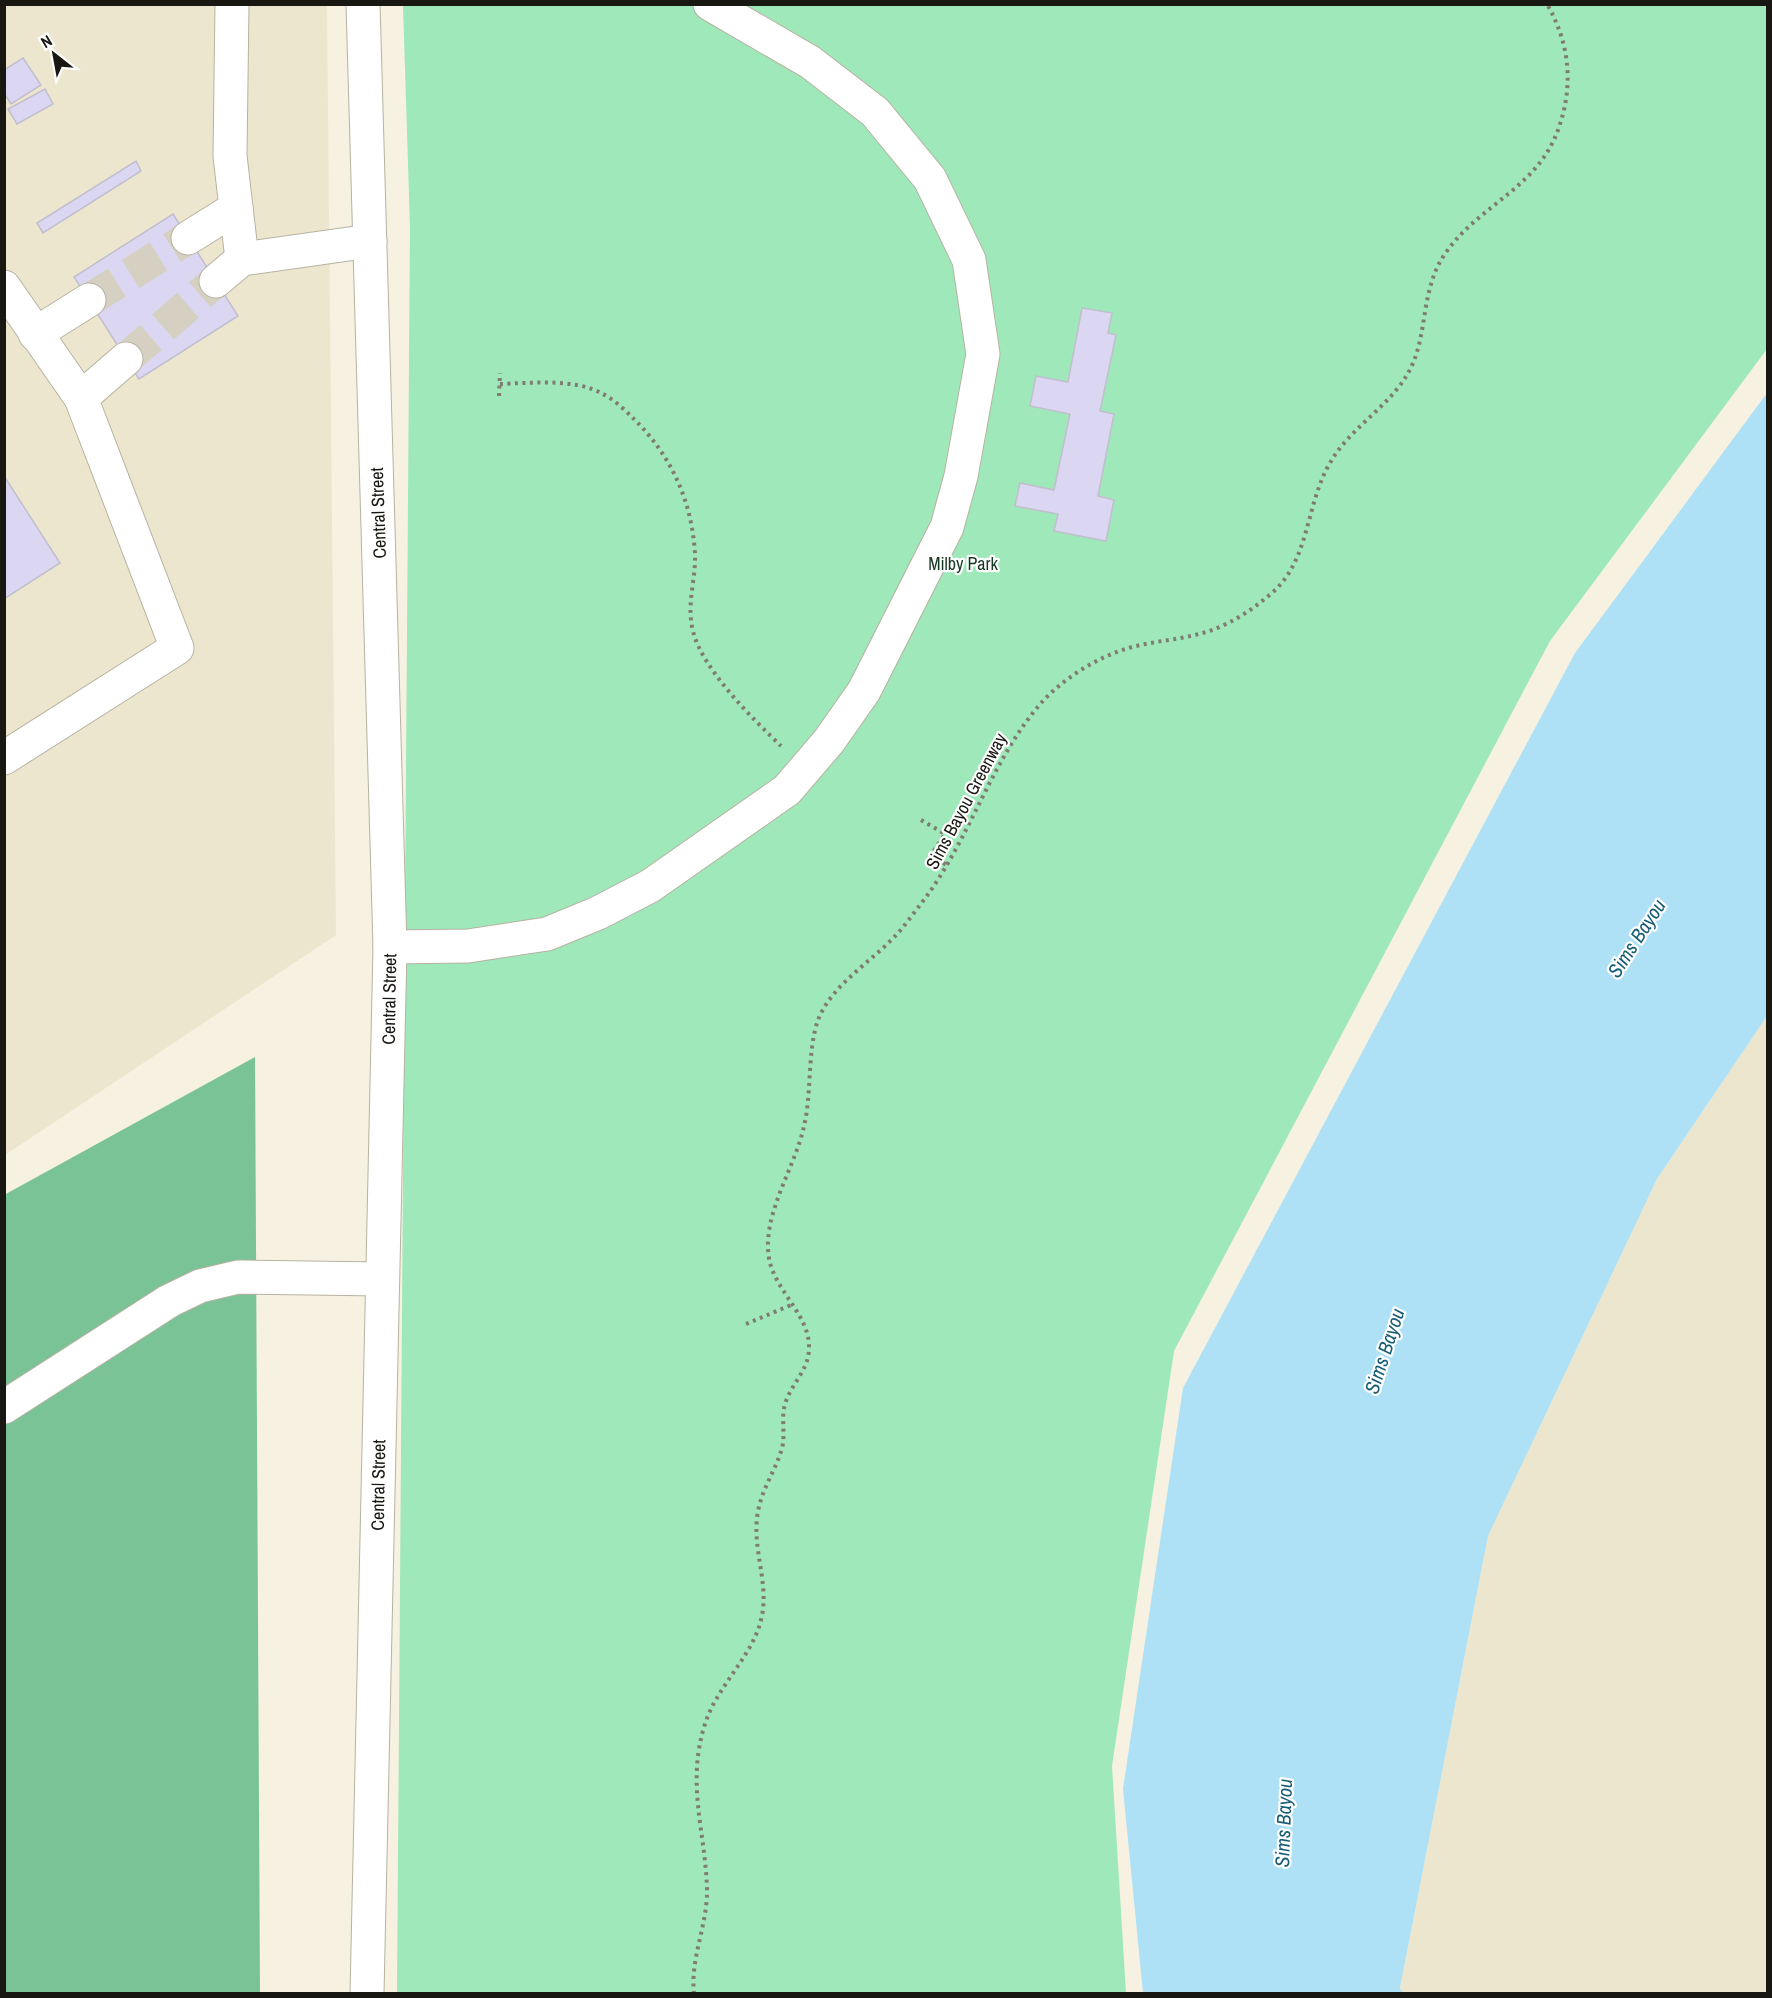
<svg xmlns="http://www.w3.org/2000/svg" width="1772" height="1998" font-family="'Archivo Narrow',sans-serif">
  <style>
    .built { fill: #ede6ce }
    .green { fill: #9fe8ba }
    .forest { fill: #7ac396 }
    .water { fill: #afe1f6 }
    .building { fill: #dbd7f3; stroke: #c1bece; stroke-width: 1.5 }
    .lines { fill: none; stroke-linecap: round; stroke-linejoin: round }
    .minor-tunnel { stroke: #d5d0c1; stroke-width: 33; stroke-dasharray: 33 16; stroke-linecap: butt }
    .minor-casing { stroke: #b7b2a2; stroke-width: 35 }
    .path { stroke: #807c71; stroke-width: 4; stroke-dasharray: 3 4.5; stroke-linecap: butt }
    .minor { stroke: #fff; stroke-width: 33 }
    .labels { text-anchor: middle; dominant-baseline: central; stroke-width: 4.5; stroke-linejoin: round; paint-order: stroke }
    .street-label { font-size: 18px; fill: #191711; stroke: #fefefe }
    .park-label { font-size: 18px; fill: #173725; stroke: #fefefe }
    .water-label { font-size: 20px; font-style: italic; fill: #155c74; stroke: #fefefe }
  </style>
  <rect width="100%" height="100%" fill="#f6f1e0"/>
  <g class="built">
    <polygon points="5,5 327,5 336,935 5,1155"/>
    <polygon points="1767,1016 1767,1993 1403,1994 1400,1988 1488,1536 1657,1179"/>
  </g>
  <polygon class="green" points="403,5 1767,5 1767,349 1550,641 1174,1351 1112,1766 1126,1993 397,1994 410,227"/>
  <polygon class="forest" points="255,1057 260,1993 5,1993 4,1195"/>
  <polygon class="water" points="1767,393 1767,1016 1657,1179 1488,1536 1400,1988 1403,1993 1143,1993 1123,1789 1183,1388 1575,653"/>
  <g class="building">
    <polygon points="23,58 41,85 11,104 4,93 4,70"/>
    <polygon points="45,89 53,104 17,124 8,109"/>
    <polygon points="136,161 141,171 43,233 37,223"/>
    <polygon points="173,214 238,316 139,379 74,277"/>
    <polygon points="1082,308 1112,313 1108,333 1116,335 1100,411 1114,414 1098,496 1114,500 1106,541 1054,531 1058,514 1015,506 1020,483 1054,490 1070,414 1030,406 1036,376 1068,382"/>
    <polygon points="4,476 60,563 4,599"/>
  </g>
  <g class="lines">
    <g class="minor-tunnel">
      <polyline points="89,300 188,238"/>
      <polyline points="126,359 216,281"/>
    </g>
    <defs>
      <g id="minor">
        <polyline points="232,4 230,156 242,259"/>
        <polyline points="363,4 390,947 367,1994"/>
        <polyline points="188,238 236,208"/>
        <polyline points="216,281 242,259 370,241"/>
        <polyline points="4,287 81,398"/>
        <polyline points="35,334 89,300"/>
        <polyline points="4,758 177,648 81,398 126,359"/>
        <polyline points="390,947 468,946 547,934 598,913 650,886 787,790 829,741 864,691 947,527 961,476 983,354 969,260 930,179 875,112 810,62 710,4"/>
        <polyline points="4,1407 169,1301 200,1286 238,1277 382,1279"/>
      </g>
    </defs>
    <use href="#minor" class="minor-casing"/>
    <g class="path">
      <path d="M500,384C531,383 575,378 603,394C615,400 626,411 635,420C672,457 692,502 695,554C696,580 686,604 693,631C702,669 753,719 781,746"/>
      <polyline points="499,396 500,373"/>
      <polyline points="921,820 945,834 931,855 948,866"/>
      <polyline points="746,1324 791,1305"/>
      <path d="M694,1994C690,1957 708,1925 707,1888C705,1830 686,1783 705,1724C717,1686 752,1657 761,1620C771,1581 748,1544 760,1503C765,1484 777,1467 782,1448C786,1433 780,1417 786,1401C793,1382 809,1369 809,1348C810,1317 778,1293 770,1263C759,1218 795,1169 804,1126C812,1094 807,1051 818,1020C832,984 873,961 898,933C906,924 913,914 920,905C970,841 990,761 1042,702C1065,677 1099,656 1132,647C1163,639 1195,639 1224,625C1243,616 1258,605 1273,592C1310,559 1306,503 1330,463C1351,425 1396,404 1413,363C1428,328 1421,286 1447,251C1481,204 1537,188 1558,130C1574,86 1570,44 1547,4"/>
    </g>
    <use href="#minor" class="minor"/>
  </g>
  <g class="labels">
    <g class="street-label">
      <text transform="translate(378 513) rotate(-92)">Central Street</text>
      <text transform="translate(966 801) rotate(-62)">Sims Bayou Greenway</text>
      <text transform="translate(389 999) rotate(-89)">Central Street</text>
      <text transform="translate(378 1485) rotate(-89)">Central Street</text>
    </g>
    <g class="park-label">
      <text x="963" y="563">Milby Park</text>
    </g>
    <g class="water-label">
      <text transform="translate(1636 938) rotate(-57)">Sims Bayou</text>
      <text transform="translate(1384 1351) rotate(-72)">Sims Bayou</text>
      <text transform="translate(1283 1823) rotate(-88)">Sims Bayou</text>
    </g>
  </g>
  <rect width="1772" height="1998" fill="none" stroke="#191711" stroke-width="12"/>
  <g transform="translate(54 54) rotate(329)" stroke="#fefefe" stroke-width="4.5" paint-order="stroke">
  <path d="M0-4.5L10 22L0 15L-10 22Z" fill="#191711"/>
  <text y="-9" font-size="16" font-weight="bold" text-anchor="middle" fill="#191711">N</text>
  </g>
</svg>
